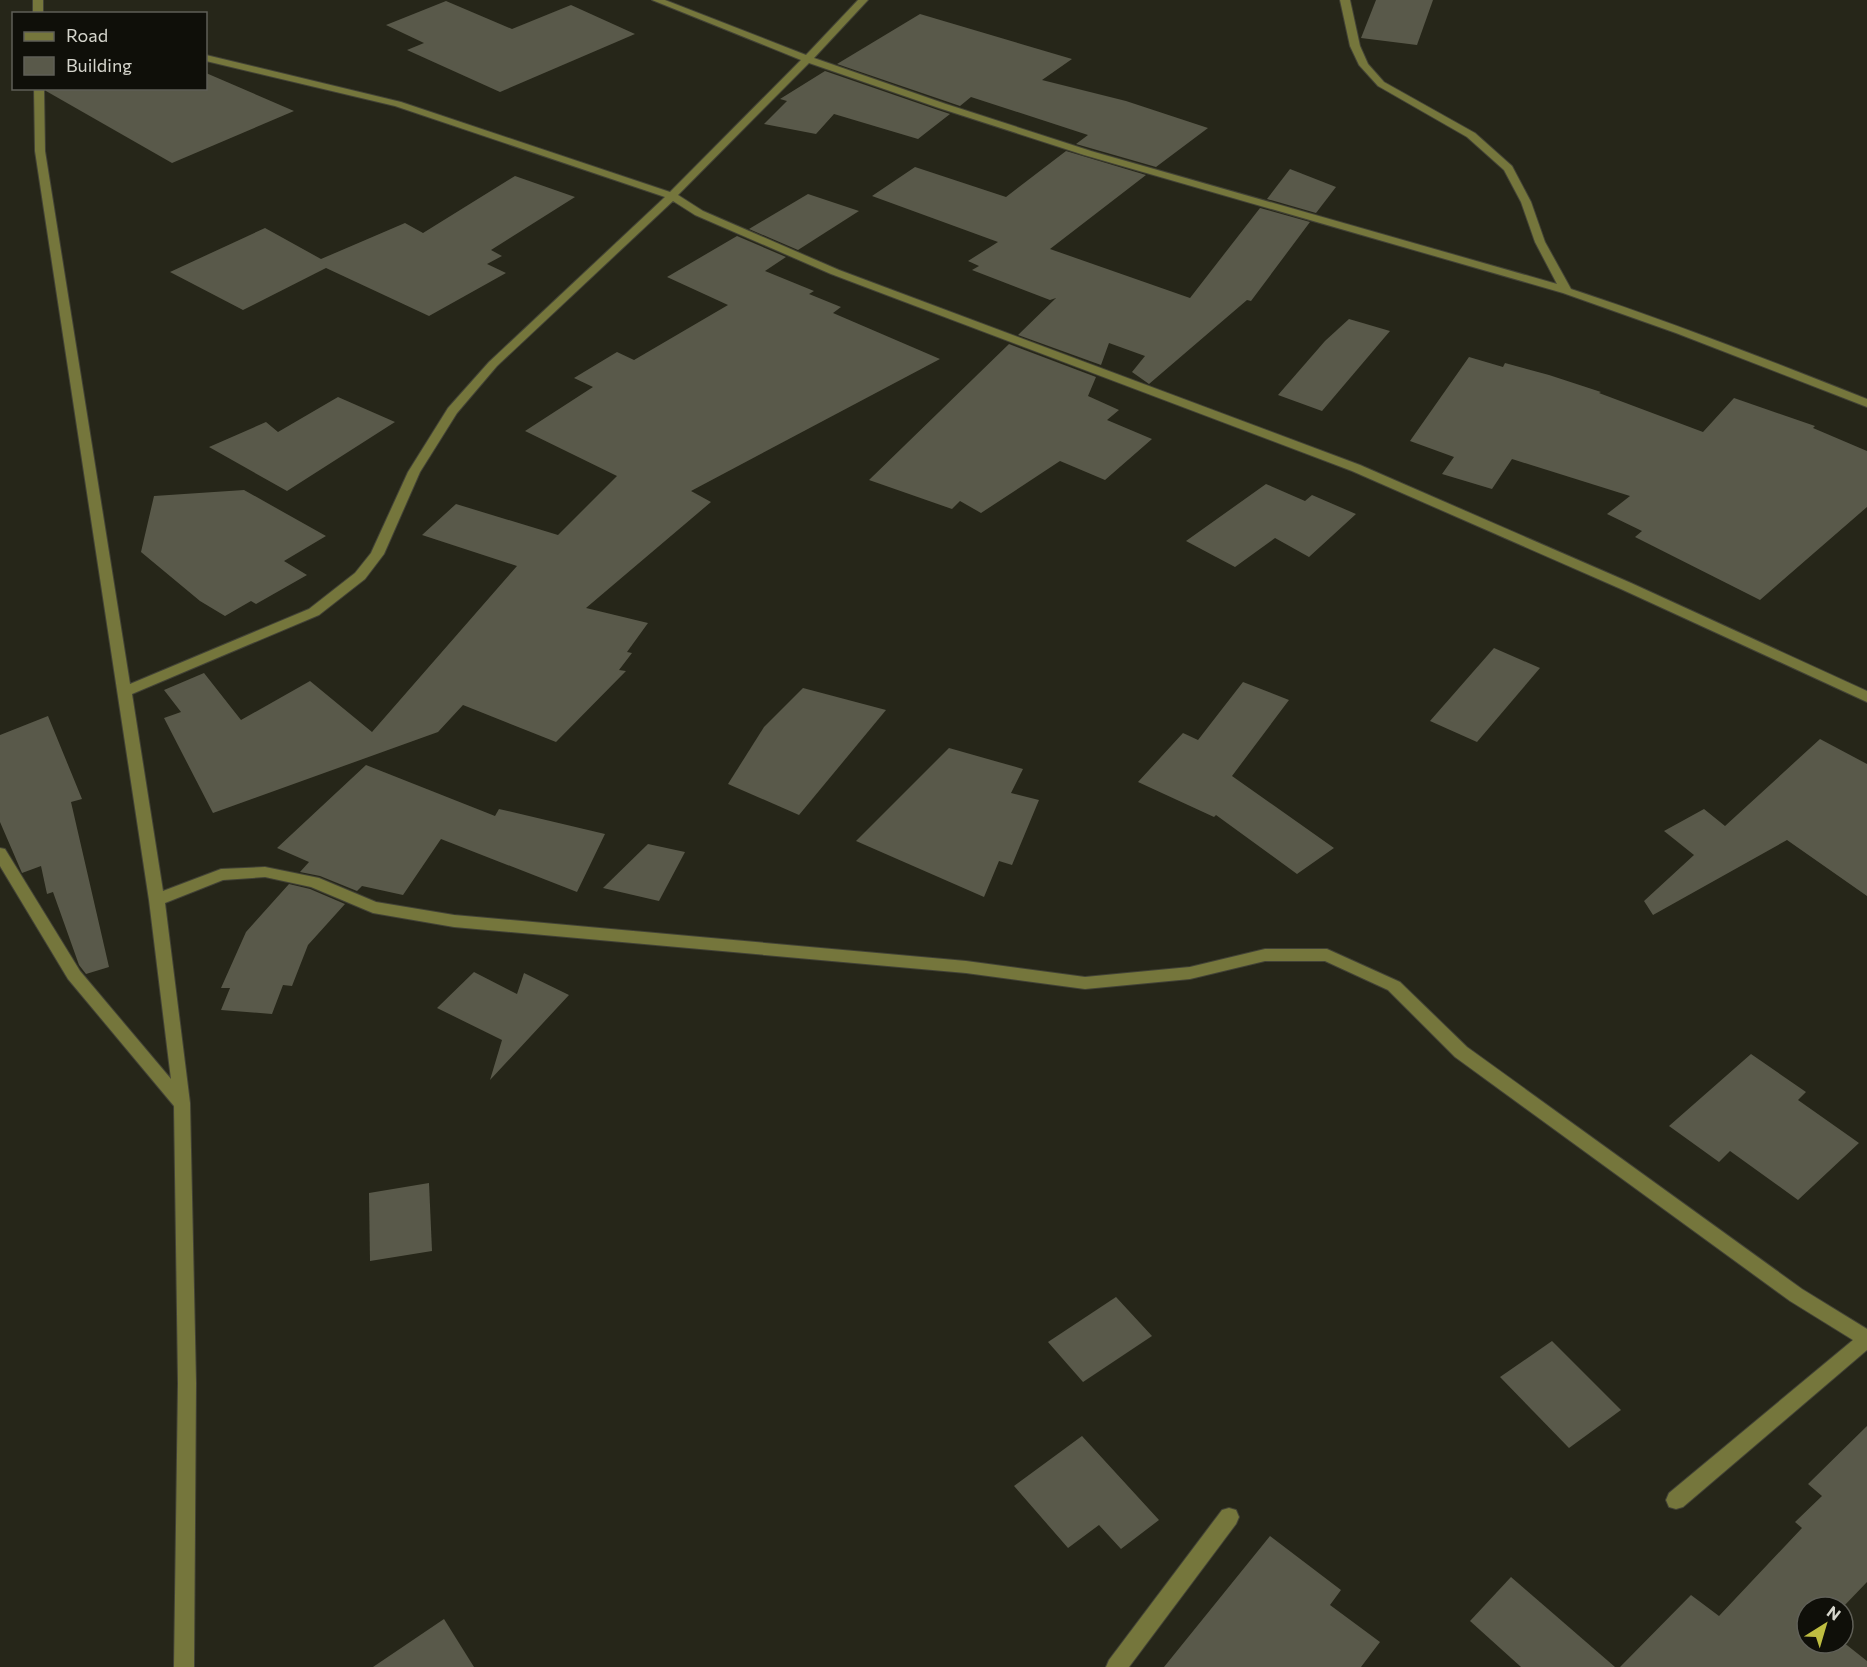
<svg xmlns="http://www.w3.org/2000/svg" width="1867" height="1667" font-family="Commissioner,sans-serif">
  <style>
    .building { fill: #59594a }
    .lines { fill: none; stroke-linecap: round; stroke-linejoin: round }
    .minor-casing { stroke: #424236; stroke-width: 2 }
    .minor { fill: #75763c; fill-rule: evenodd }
  </style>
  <rect width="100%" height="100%" fill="#262619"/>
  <g class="building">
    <polygon points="1376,0 1433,0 1417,45 1361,38"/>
    <polygon points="446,1 512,29 571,5 635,34 500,92 407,50 424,43 386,25"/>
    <polygon points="920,14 1072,59 1042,80 1126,101 1208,128 1156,167 1076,144 1088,135 971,97 960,106 837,64"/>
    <polygon points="825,71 938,110 950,114 918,139 834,114 816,134 764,124 787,101 780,99"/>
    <polygon points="206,73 294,111 172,163 46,91 46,88 206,88"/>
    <polygon points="1066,151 1146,175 1050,249 1190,298 1260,208 1310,222 1251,301 1247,300 1149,384 1132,372 1145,356 1109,343 1101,365 1018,335 1056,298 1050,300 972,270 979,266 968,261 998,242 872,196 915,167 1006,197"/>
    <polygon points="1290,169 1336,187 1316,213 1267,199"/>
    <polygon points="515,176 575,197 491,250 502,256 487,264 506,273 429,316 326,268 243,310 170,272 265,228 321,259 405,223 423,233"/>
    <polygon points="808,194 859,211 798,250 749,229"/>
    <polygon points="737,236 786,257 765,271 814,291 809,294 841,307 833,313 940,359 691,491 711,502 586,608 648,623 627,652 632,653 619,670 626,671 556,742 463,705 438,732 213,813 164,718 181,712 164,690 204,673 241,720 310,681 372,732 517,566 422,535 456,504 558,535 617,476 525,431 593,387 574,378 617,352 634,360 728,305 667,277"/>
    <polygon points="1349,319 1390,331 1322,411 1278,395 1325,341"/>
    <polygon points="1009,344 1096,377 1088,396 1119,410 1107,420 1152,439 1105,480 1060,461 981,513 960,501 952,509 869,480"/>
    <polygon points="1469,357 1503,367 1505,363 1549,375 1601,392 1599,393 1703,432 1734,398 1815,426 1813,428 1867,451 1867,507 1760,600 1635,537 1642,531 1607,514 1630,496 1512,459 1492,489 1442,474 1454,457 1410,441"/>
    <polygon points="338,397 395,422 287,491 209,447 266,422 278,432"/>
    <polygon points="1266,484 1305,501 1312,495 1356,514 1309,557 1275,538 1235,567 1186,541"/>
    <polygon points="244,490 326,536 284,561 307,575 256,604 251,601 225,616 200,601 141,552 154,496"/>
    <polygon points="1494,648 1540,668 1477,742 1430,721"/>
    <polygon points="1243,682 1289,700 1232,776 1334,848 1297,874 1216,815 1214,817 1138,782 1183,733 1198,740"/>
    <polygon points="803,688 886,710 799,815 728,784 764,727"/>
    <polygon points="48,716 82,799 71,802 109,967 86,974 79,965 53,892 47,894 41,866 22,873 0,822 0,735"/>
    <polygon points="1820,739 1867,764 1867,896 1787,840 1653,915 1644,901 1694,855 1664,831 1704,809 1725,826"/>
    <polygon points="949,748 1023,769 1011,793 1039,800 1012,865 999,861 984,897 856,841"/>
    <polygon points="366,765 495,816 499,809 605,834 577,892 441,839 403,895 362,886 357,891 320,876 300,872 309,862 277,848"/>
    <polygon points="648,844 685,852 659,901 603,888"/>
    <polygon points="289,884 310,889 345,904 308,945 292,986 283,985 272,1014 221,1010 230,988 221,988 246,932"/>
    <polygon points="474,972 517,994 524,973 569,995 490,1080 502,1040 437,1008"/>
    <polygon points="1751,1054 1806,1092 1798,1100 1859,1143 1798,1200 1730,1151 1719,1162 1669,1126"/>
    <polygon points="429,1183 432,1251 370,1261 369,1193"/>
    <polygon points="1116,1297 1152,1336 1083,1382 1048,1342"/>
    <polygon points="1552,1341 1621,1410 1569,1448 1500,1377"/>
    <polygon points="1867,1426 1867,1582 1843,1607 1807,1607 1807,1643 1843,1642 1867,1661 1867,1667 1620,1667 1691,1595 1719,1616 1802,1528 1795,1522 1822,1496 1808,1484"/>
    <polygon points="1082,1436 1159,1520 1121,1549 1099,1525 1068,1548 1014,1486"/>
    <polygon points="1270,1536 1341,1590 1330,1605 1380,1642 1361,1667 1164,1667"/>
    <polygon points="1511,1577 1615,1667 1521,1667 1470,1621"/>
    <polygon points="444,1619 474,1667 373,1667"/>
  </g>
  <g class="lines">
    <defs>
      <g id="minor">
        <rect x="33" y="0" width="10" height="14"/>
        <path d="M652,0H665L806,55L858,0H868L814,58L946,104L1091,151L1557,284L1535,242L1521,202L1504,170L1467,137L1378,86L1359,65L1350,46L1340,0H1350L1360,46L1368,64L1384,82L1475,133L1512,166L1531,202L1545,242L1571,289C1671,322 1769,360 1867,399V407L1676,333L1563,293L1084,155L939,108L809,63L678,195L703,211L839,270L1360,465L1631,583L1867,691V702L1621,589L1352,471L831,274L695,215L673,201L497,366L457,413L420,472L384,554L365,579L319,615L132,694L163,891L221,869L265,867L319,878L376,902L454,915L966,961L1085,977L1190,967L1265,949H1327L1400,982L1467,1047L1802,1289L1867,1329V1350L1683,1507L1676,1509L1669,1507L1666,1500L1669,1493L1853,1340L1790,1301L1455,1057L1388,990L1325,961H1265L1190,979L1085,989L966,973L454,927L373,913L311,887L265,877L223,880L165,903L190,1103L196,1383L194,1667H174L178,1383L174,1106L68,979L0,866V848L5,849L80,971L171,1079L149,900L35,151L34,88H44L45,151L130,684L309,609L355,573L371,553L408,472L448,408L489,362L665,197L395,106L206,61V55L401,102L670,192L801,60Z"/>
        <polygon points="1229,1508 1236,1510 1239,1517 1236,1524 1129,1667 1106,1667 1109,1660 1222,1510"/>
      </g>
    </defs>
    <use href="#minor" class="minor-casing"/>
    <use href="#minor" class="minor"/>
  </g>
  <rect x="12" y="12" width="195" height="78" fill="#0f0f09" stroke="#5f5f57" stroke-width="1.5"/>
  <rect x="24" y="32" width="30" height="9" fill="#75763c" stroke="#5f5f57" stroke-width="1.5"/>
  <text x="66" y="42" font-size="18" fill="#d6d6cd">Road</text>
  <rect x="24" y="57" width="30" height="18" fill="#59594a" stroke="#5f5f57" stroke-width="1.5"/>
  <text x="66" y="72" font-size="18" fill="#d6d6cd">Building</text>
  <g transform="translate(1825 1625) rotate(37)"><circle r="28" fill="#0f0f09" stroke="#5f5f57" stroke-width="1.5"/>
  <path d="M0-4.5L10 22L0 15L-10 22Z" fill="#bfbe41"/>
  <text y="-9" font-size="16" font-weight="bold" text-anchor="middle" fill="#d6d6cd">N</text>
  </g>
</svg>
